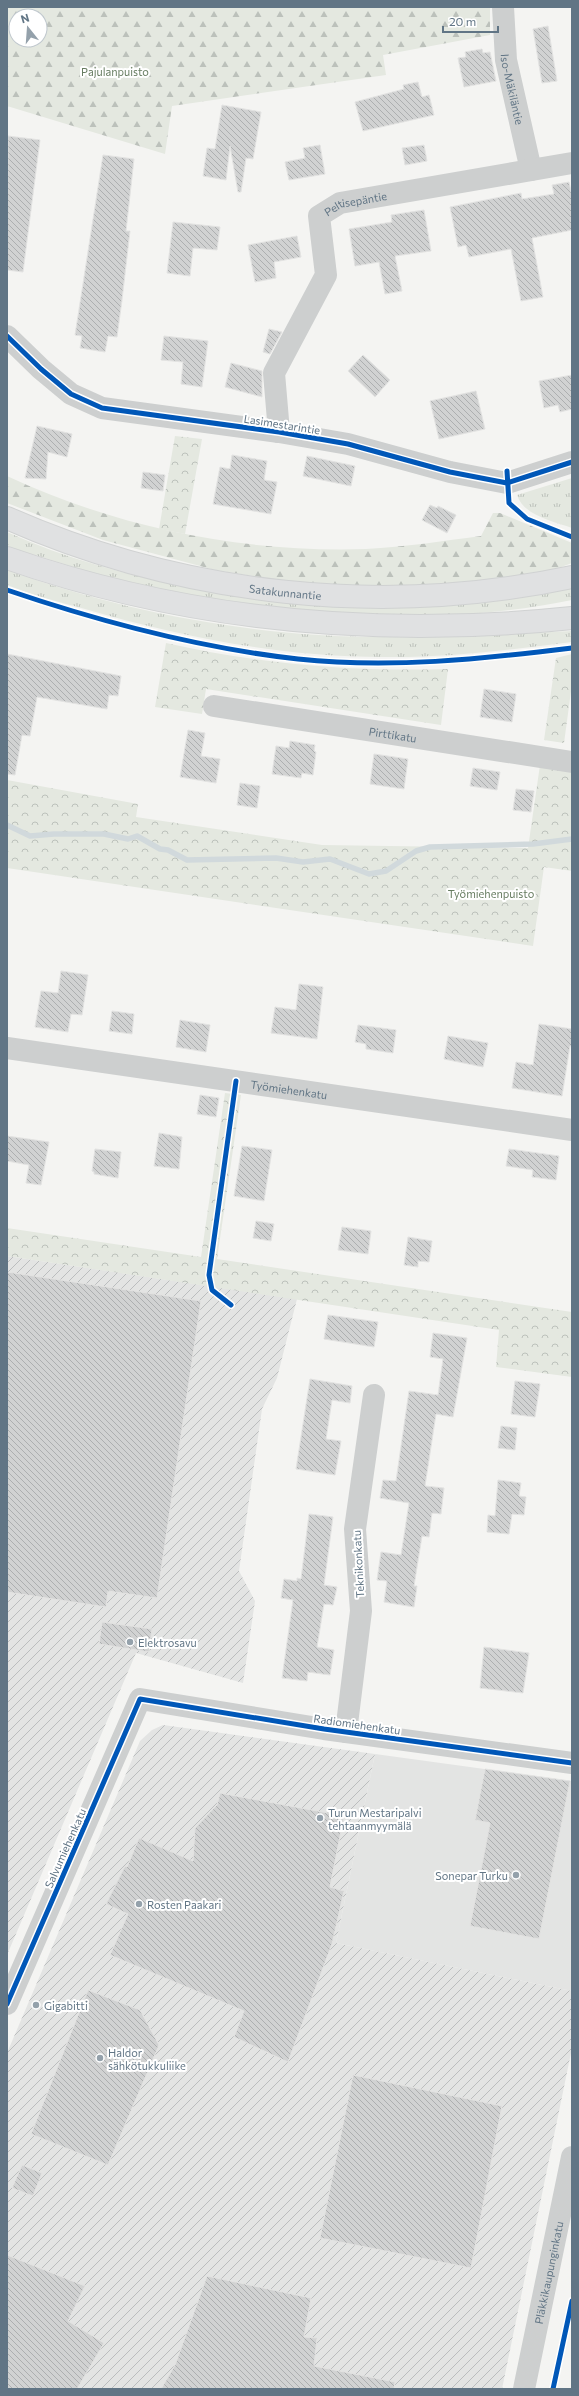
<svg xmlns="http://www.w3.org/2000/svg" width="579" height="2396" font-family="Commissioner,sans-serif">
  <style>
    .built { fill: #e3e4e3 }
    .industrial { fill: url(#industrial-furrows) }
    .grass { fill: url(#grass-tufts) }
    .forest { fill: url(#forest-firs); fill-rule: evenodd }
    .park { fill: url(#park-crowns) }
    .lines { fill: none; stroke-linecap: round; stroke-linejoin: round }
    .stream { stroke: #d1d9dc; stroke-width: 5.5 }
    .building { fill: url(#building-back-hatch); stroke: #e3e3e2 }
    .major-casing { stroke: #d0d2d2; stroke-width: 24 }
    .minor { stroke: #cdcfcf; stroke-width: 22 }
    .major { stroke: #e0e1e2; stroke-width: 22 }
    .cycleway-casing { stroke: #fff; stroke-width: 8 }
    .cycleway { stroke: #0057b8; stroke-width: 5 }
    .poi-dot { fill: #94a1ab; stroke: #fff; stroke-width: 1.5 }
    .labels { text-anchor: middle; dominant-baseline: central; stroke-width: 4; stroke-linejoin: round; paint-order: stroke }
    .park-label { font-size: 11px; fill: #667c60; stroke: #fff }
    .street-label { font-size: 11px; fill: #617585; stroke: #fff }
    .poi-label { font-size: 11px; fill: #617585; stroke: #fff; text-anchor: start }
  </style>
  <defs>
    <pattern id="industrial-furrows" width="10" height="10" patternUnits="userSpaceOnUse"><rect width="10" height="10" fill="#e3e4e3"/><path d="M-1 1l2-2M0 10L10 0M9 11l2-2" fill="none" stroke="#bbbdbe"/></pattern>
    <pattern id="grass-tufts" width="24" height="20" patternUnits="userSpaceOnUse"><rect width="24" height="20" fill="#e4e8e0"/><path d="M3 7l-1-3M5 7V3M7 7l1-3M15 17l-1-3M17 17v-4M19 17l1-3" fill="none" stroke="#bcc1bb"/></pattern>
    <pattern id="forest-firs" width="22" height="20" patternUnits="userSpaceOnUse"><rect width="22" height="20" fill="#e4e8e0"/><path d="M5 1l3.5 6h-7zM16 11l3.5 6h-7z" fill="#bcc1bb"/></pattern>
    <pattern id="park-crowns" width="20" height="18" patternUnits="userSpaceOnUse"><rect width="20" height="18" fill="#e4e8e0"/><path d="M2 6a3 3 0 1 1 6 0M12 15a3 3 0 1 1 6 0" fill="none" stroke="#bcc1bb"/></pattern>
    <pattern id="building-back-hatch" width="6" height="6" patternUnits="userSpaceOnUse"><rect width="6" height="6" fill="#d1d2d2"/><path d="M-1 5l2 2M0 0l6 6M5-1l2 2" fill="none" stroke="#adafb0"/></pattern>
  </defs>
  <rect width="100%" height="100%" fill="#f4f4f2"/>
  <polygon class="built" points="375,1754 572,1781 572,1991 336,1943"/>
  <g class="industrial">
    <polygon points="7,1256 297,1299 277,1378 262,1409 239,1571 255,1601 243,1683 136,1653 7,1955"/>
    <polygon points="163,1725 375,1754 336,1943 572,1991 572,2048 502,2389 7,2389 7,2053 140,1741 152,1730"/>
  </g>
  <g class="grass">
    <path d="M572,478V528C553,521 524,516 517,495Z"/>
    <path d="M7,532C64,558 127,575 188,587C315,611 446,616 572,588V600C438,628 273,618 140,585C97,575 55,561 12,548L7,546Z"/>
    <path d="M7,570C126,613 257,637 384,637C447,638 509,634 572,631V642C509,650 446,658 382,657C281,657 182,637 85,609C59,602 32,595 7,585Z"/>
  </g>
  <g class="forest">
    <path d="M7,7H490V35L383,55L386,75L172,106L165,154L7,106ZM16,16H40V40H16Z"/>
    <path d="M7,476C118,528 244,553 366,549C405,547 443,541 481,536L493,513H500L572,543V563L553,570L495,580L419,587H324L215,570L103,540L7,503Z"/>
  </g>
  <g class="park">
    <polygon points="175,436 202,439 185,534 159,529"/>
    <path d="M166,643C259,664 353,672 448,669L441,725L206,689L202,714L155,707Z"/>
    <polygon points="572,654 572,684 564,743 544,740 556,658"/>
    <polygon points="540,765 572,769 572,871 544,867 533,946 7,868 7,780 138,804 136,817 322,845 528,848"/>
    <polygon points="225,1093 241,1095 217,1259 572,1312 572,1377 496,1367 499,1330 7,1256 7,1228 201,1257"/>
  </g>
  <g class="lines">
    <polyline class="stream" points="7,825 30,836 54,834 104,834 128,839 137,836 160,849 168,850 187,860 276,858 303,862 330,859 369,874 386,871 416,851 430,847 533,844 572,839"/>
  </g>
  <g class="building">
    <polygon points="548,26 557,81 542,83 533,29"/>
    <polygon points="482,49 483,53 490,52 496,81 464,87 458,58 466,57 465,52"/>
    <polygon points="418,82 422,97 429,95 434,115 363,131 355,102 404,89 403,85"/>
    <polygon points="222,105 261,112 253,159 246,158 241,192 238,192 230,146 226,180 203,176 207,148 215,149"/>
    <polygon points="8,136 40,140 23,272 7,270"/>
    <polygon points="320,145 325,174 289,180 285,162 305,158 303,148"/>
    <polygon points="424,145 427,161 405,165 402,148"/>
    <polygon points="103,155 134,159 126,231 130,231 122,300 117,337 108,336 105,352 80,348 82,336 75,335"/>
    <polygon points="569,182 572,196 572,230 532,238 543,297 521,301 511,249 469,257 466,245 458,247 450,207 521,193 522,199 554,194 552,185"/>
    <polygon points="424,210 431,251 395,256 402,291 385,294 379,262 355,266 349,229 392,222 391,215"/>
    <polygon points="173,222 220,227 217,250 193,248 190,276 167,273"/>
    <polygon points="297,236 301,257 274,262 276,278 255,282 248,245"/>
    <polygon points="269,329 282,332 270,354 263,352"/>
    <polygon points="164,336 208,341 202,387 181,384 183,362 161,360"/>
    <polygon points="363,355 390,380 375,397 348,371"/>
    <polygon points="231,363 262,371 262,397 225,387"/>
    <polygon points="572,375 572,409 560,412 558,405 544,408 539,381"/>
    <polygon points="476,391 485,429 439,439 430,401"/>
    <polygon points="37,426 72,434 67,457 48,452 46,479 25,478"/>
    <polygon points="232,455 267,461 264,480 277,482 271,514 213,504 220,467 230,469"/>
    <polygon points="307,456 355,466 351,486 303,476"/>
    <polygon points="143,472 165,475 163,491 141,488"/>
    <polygon points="430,505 437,508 438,506 456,515 447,533 422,520"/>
    <polygon points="7,654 121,676 118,696 109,695 107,709 37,697 30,736 22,735 15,775 7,774"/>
    <polygon points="484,689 516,694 512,722 480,717"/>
    <polygon points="188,730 205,733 201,756 220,759 216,783 180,777"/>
    <polygon points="290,741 315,745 314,751 316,752 313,775 302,773 301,778 272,774 276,746 289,748"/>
    <polygon points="374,754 408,759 404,789 370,784"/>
    <polygon points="473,768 500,772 497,790 470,786"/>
    <polygon points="240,783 260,786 257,808 237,805"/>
    <polygon points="516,789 534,791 531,812 513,810"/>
    <polygon points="61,971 88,975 82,1015 71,1014 68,1032 35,1027 41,991 58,993"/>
    <polygon points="299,984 323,987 317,1039 271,1033 275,1007 296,1010"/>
    <polygon points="112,1011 134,1014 132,1034 109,1031"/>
    <polygon points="180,1020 210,1025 206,1052 176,1047"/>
    <polygon points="539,1024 572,1029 572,1046 570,1046 562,1096 512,1088 516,1062 533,1065"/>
    <polygon points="358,1025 396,1030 393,1053 366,1049 366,1044 355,1042"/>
    <polygon points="448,1036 488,1043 483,1067 444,1059"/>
    <polygon points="200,1095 219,1098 216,1117 197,1114"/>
    <polygon points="159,1133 182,1137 179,1169 154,1166"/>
    <polygon points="7,1136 49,1142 41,1185 26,1183 29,1165 7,1161"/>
    <polygon points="242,1146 272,1150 264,1201 234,1196"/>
    <polygon points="95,1149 121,1152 118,1178 94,1174 94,1172 92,1171"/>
    <polygon points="509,1149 559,1156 556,1180 532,1177 533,1170 506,1166"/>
    <polygon points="256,1221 274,1224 271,1241 253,1238"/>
    <polygon points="342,1227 371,1231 368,1254 338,1250"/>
    <polygon points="408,1237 432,1241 429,1262 418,1261 418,1267 404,1265"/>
    <polygon points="7,1272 201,1301 157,1598 108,1591 106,1607 7,1592"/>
    <polygon points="328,1315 378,1322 374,1347 324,1339"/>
    <polygon points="433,1333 467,1338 453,1417 436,1414 425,1486 444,1488 441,1514 432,1513 429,1537 422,1536 414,1586 417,1586 414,1607 384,1602 387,1581 377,1580 381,1552 401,1555 409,1503 380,1498 383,1480 396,1481 409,1391 438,1395 443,1359 430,1357"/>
    <polygon points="310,1379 352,1386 350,1403 332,1400 326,1439 341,1441 335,1475 296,1469"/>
    <polygon points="515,1381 540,1384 535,1417 511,1414"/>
    <polygon points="501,1426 517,1428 515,1450 498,1448"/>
    <polygon points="498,1480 521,1483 519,1496 526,1497 524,1515 512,1514 509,1534 487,1532 488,1515 495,1516"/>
    <polygon points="309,1514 333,1517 324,1585 337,1587 333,1605 324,1604 317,1647 334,1650 330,1675 308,1672 307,1681 282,1678 293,1600 281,1598 284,1579 297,1581 297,1578 301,1579"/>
    <polygon points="102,1622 152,1629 149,1652 99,1644"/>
    <polygon points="484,1647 529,1653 523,1693 480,1688"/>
    <polygon points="485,1769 570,1781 539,1939 470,1926 490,1823 475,1820"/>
    <polygon points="220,1793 344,1816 330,1887 344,1891 332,1944 288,2062 234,2037 244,2011 110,1955 128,1914 106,1904 125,1866 127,1867 139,1838 193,1861 195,1828 217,1805"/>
    <polygon points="88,1990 140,2010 159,2045 108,2165 31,2134"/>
    <polygon points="353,2075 502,2106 471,2268 320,2238"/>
    <polygon points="22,2165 42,2173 33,2196 12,2188"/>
    <polygon points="7,2255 85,2286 68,2321 104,2343 77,2389 7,2389"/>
    <polygon points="207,2276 311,2298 304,2337 317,2338 314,2366 395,2382 394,2389 161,2389 175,2365"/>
  </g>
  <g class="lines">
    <defs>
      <g id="major">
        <path id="s6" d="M7,518C184,596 383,617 572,577"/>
        <path d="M7,558C191,622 379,638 572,618"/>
      </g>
    </defs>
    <use href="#major" class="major-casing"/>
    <g class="minor">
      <path id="s1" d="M503,7L506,60L531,170"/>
      <polyline points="7,336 41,369 71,394 102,408 279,432 348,444 450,472 507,483 572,462"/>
      <path id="s2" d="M279,432L274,373L326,275L319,216L340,203L572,163"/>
      <path id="s3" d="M214,706L572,762"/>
      <path id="s4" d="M7,1048L572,1130"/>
      <polyline points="346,1732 361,1611 355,1529 374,1395"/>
      <polyline points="7,2004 140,1699 324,1729 572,1763"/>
      <path id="s5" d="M524,2389L572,2157"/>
    </g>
    <use href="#major" class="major"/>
    <defs>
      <g id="cycleway">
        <polyline points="7,336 41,369 71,394 102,408 279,432 348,444 450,472 507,483 572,462"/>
        <polyline points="507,471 509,503 527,519 572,537"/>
        <path d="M7,590C101,622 199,648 298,659C390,669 481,659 572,648"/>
        <polyline points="231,1305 212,1290 209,1275 236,1081"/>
        <polyline points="7,2004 140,1699 324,1729 572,1763"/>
        <polyline points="553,2389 572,2301"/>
      </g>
    </defs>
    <use href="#cycleway" class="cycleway-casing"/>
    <use href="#cycleway" class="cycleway"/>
  </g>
  <g class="poi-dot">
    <circle cx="130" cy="1642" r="4"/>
    <circle cx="320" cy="1818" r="4"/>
    <circle cx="516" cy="1875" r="4"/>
    <circle cx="139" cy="1904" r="4"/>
    <circle cx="36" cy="2005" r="4"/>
    <circle cx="100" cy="2058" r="4"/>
  </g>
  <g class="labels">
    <g class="park-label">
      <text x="115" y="71">Pajulanpuisto</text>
      <text x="491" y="893">Työmiehenpuisto</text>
    </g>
    <g class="street-label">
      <text stroke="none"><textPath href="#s1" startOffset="83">Iso-Mäkiläntie</textPath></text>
      <text stroke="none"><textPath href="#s2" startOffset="269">Peltisepäntie</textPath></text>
      <text transform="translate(282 424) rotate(9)">Lasimestarintie</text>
      <text stroke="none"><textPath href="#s6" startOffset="289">Satakunnantie</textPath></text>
      <text stroke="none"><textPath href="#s3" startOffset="181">Pirttikatu</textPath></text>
      <text stroke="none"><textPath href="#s4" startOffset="285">Työmiehenkatu</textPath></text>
      <text transform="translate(358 1564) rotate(-93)">Teknikonkatu</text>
      <text transform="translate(357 1724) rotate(8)">Radiomiehenkatu</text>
      <text transform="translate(65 1848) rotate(-66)">Salvumiehenkatu</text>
      <text stroke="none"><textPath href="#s5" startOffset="119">Pläkkikaupunginkatu</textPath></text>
    </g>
    <g class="poi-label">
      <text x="138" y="1642">Elektrosavu</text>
      <text x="328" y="1812">Turun Mestaripalvi<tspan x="328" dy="13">tehtaanmyymälä</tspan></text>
      <text x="508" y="1875" text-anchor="end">Sonepar Turku</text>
      <text x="147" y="1904">Rosten Paakari</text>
      <text x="44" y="2005">Gigabitti</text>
      <text x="108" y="2052">Haldor<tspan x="108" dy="13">sähkötukkuliike</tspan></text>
    </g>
  </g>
  <rect width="579" height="2396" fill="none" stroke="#617585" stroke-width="16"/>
  <g transform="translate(28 28) rotate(343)"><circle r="19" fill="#ffffff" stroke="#c0c8ce"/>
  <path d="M0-3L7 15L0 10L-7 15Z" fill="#94a1ab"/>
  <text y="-6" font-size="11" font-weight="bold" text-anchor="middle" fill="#617585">N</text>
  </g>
  <path d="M443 26v6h55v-6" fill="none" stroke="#617585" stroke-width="2"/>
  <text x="449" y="26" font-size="12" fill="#617585" stroke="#ffffff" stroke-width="3" paint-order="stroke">20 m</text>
</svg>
